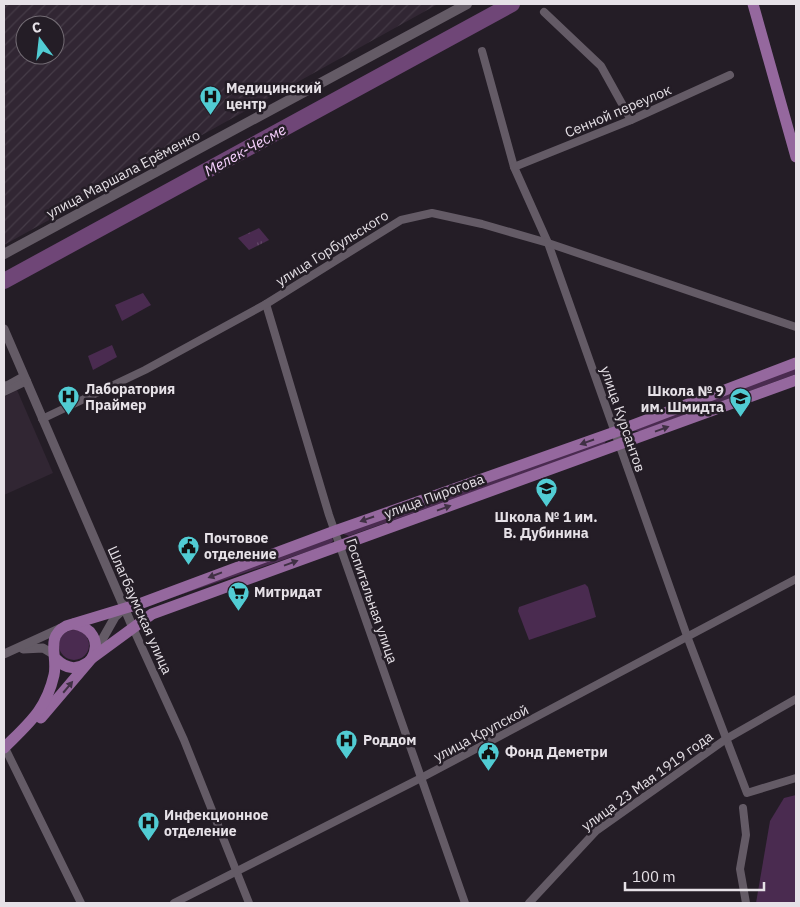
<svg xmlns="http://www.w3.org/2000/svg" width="800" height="907" font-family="'IBM Plex Sans',sans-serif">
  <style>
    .built { fill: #312633 }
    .industrial { fill: url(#industrial-furrows); fill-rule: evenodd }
    .green { fill: #4a2b50 }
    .park { fill: url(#park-tufts) }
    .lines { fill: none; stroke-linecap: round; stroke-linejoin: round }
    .river { stroke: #6f4677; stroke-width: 16 }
    .minor { stroke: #645b66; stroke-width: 8 }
    .tertiary { stroke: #645b66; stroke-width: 9 }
    .secondary { stroke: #645b66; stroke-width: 10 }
    .primary { stroke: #95689e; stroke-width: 11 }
    .oneway { fill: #403044 }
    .labels { text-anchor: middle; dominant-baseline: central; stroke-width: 5; stroke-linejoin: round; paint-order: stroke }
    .poi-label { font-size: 14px; font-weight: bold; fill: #e6e1e7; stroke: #241d26; text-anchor: start }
    .street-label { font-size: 14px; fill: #e6e1e7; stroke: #241d26 }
    .water-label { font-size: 15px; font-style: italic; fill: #f6d0fd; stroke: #241d26 }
  </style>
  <defs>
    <pattern id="industrial-furrows" width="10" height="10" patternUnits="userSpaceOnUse" patternTransform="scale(1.25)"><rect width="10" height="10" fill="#312633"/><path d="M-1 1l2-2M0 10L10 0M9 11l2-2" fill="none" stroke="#453b47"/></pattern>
    <pattern id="park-tufts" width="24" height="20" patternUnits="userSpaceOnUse" patternTransform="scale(1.25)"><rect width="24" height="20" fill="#4a2b50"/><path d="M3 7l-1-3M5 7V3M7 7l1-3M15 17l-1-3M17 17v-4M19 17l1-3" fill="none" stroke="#644969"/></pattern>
  </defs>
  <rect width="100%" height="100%" fill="#241d26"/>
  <polygon class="built" points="17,390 53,473 4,495 4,397"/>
  <path class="industrial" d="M4,4H438L4,245ZM25,25H55V55H25Z"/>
  <g class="green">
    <polygon points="143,293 151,305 122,321 115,305"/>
    <polygon points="112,345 117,357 93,370 88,356"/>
    <polygon points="796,364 796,374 641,431 633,431"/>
    <polygon points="607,438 604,445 349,536 341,533"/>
    <polygon points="332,536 333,541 330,544 168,599"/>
    <polygon points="585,584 588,587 596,617 529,640 518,611 519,607"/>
    <circle cx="74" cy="645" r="15"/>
    <polygon points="796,795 796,903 756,903 770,821 784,798"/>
  </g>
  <polygon class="park" points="259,228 269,240 249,250 238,238"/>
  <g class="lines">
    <polyline class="river" points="4,281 512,4"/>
    <g class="minor">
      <polyline points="544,12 601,66 631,120"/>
      <polyline points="482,51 514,167 548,243 687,636 747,793 796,778"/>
      <polyline points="514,167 631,120 730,75"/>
      <polyline points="266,304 329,515 465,903"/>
      <polyline points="4,385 6,386 24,376"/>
      <polyline points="4,392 27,381"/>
      <polyline points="42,419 145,370 266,304 401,220 432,213 482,224 548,243 796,327"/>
      <polyline points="133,628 184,740 249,903"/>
      <polyline points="7,752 81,903"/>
      <polyline points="743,808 746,835 740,869 746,903"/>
      <polyline points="174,903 421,778 796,579"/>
      <polyline points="529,903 596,831 726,739 796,699"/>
    </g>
    <g class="tertiary">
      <polyline points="4,329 133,628"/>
      <polyline points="23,649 43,648 53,654"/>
      <polyline points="4,654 61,628"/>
      <polyline points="94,654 115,617 124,609"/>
    </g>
    <polyline class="secondary" points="4,254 467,4"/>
    <g class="primary">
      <polyline points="753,4 796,157"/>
      <path d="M74,624C91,627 101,641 92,658"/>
      <path d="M56,659C65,668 76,671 87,663"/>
      <polyline points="41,718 92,658 152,614 796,380"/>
      <path d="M4,748C29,723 46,710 54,675C58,656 45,637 66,626L142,603L335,531L615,432L796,363"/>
    </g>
  </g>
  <defs><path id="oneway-solid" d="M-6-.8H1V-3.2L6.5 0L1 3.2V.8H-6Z" transform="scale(1.25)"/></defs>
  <g class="oneway">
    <use href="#oneway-solid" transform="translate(662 429) rotate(-20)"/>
    <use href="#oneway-solid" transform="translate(587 442) rotate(161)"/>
    <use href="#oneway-solid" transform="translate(444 508) rotate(-20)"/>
    <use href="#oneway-solid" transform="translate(367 519) rotate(161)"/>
    <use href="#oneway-solid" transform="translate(291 563) rotate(-20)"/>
    <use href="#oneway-solid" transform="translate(215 575) rotate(159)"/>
    <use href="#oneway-solid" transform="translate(68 687) rotate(-50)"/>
  </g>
  <defs>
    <symbol id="hospital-pin" viewBox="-11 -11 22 30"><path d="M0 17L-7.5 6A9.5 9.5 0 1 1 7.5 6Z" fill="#51ccd3" stroke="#241d26"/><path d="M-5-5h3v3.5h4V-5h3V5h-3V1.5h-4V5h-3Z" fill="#111"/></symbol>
    <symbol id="school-pin" viewBox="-11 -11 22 30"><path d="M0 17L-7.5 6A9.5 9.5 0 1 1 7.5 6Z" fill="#51ccd3" stroke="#241d26"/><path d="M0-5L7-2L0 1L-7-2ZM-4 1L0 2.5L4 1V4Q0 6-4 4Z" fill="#111"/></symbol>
    <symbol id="civic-pin" viewBox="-11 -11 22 30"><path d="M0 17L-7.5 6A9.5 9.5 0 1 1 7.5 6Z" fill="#51ccd3" stroke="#241d26"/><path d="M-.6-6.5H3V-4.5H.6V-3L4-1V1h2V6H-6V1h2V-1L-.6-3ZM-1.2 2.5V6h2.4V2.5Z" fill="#111"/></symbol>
    <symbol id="supermarket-pin" viewBox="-11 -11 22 30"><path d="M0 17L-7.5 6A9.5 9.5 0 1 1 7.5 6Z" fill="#51ccd3" stroke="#241d26"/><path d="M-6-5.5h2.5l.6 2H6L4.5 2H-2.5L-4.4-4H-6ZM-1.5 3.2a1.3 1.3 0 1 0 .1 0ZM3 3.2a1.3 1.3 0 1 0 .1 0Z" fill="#111"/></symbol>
  </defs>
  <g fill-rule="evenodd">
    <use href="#hospital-pin" x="198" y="84" width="25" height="34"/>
    <use href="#hospital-pin" x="56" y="384" width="25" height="34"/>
    <use href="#school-pin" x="728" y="386" width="25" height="34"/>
    <use href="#school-pin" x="534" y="476" width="25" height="34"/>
    <use href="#civic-pin" x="176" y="534" width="25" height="34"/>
    <use href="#supermarket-pin" x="226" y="580" width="25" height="34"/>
    <use href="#hospital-pin" x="334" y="728" width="25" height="34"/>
    <use href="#civic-pin" x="476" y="740" width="25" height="34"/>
    <use href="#hospital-pin" x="136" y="810" width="25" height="34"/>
  </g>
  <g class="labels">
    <g class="poi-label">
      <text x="226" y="88">Медицинский<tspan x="226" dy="16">центр</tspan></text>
      <text x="85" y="389">Лаборатория<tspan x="85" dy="16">Праймер</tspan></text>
      <text x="724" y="391" text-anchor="end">Школа № 9<tspan x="724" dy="16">им. Шмидта</tspan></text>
      <text x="546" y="517" text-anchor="middle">Школа № 1 им.<tspan x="546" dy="16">В. Дубинина</tspan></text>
      <text x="204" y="538">Почтовое<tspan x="204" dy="16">отделение</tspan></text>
      <text x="254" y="592">Митридат</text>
      <text x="363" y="740">Роддом</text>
      <text x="505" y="752">Фонд Деметри</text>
      <text x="164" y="815">Инфекционное<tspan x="164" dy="16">отделение</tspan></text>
    </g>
    <g class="street-label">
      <text transform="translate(618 111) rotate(-23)">Сенной переулок</text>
      <text transform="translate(123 174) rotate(-28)">улица Маршала Ерёменко</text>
      <text transform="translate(332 248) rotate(-32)">улица Горбульского</text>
      <text transform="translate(623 419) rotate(71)">улица Курсантов</text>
      <text transform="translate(434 496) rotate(-20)">улица Пирогова</text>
      <text transform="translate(372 601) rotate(71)">Госпитальная улица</text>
      <text transform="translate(140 610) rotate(66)">Шлагбаумская улица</text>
      <text transform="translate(481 733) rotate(-28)">улица Крупской</text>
      <text transform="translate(647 781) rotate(-36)">улица 23 Мая 1919 года</text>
    </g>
    <g class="water-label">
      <text transform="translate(245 150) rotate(-29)">Мелек-Чесме</text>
    </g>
  </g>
  <rect width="800" height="907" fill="none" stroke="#e6e1e7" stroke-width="10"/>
  <g transform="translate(40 40) rotate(345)"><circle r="24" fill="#241d26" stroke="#726b73"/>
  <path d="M0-4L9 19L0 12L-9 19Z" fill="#51ccd3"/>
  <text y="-8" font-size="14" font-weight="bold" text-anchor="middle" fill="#e6e1e7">С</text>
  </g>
  <path d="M625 882v8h139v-8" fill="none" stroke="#e6e1e7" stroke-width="2.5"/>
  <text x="632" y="882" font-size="15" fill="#e6e1e7" stroke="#241d26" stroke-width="4" paint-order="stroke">100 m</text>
</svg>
